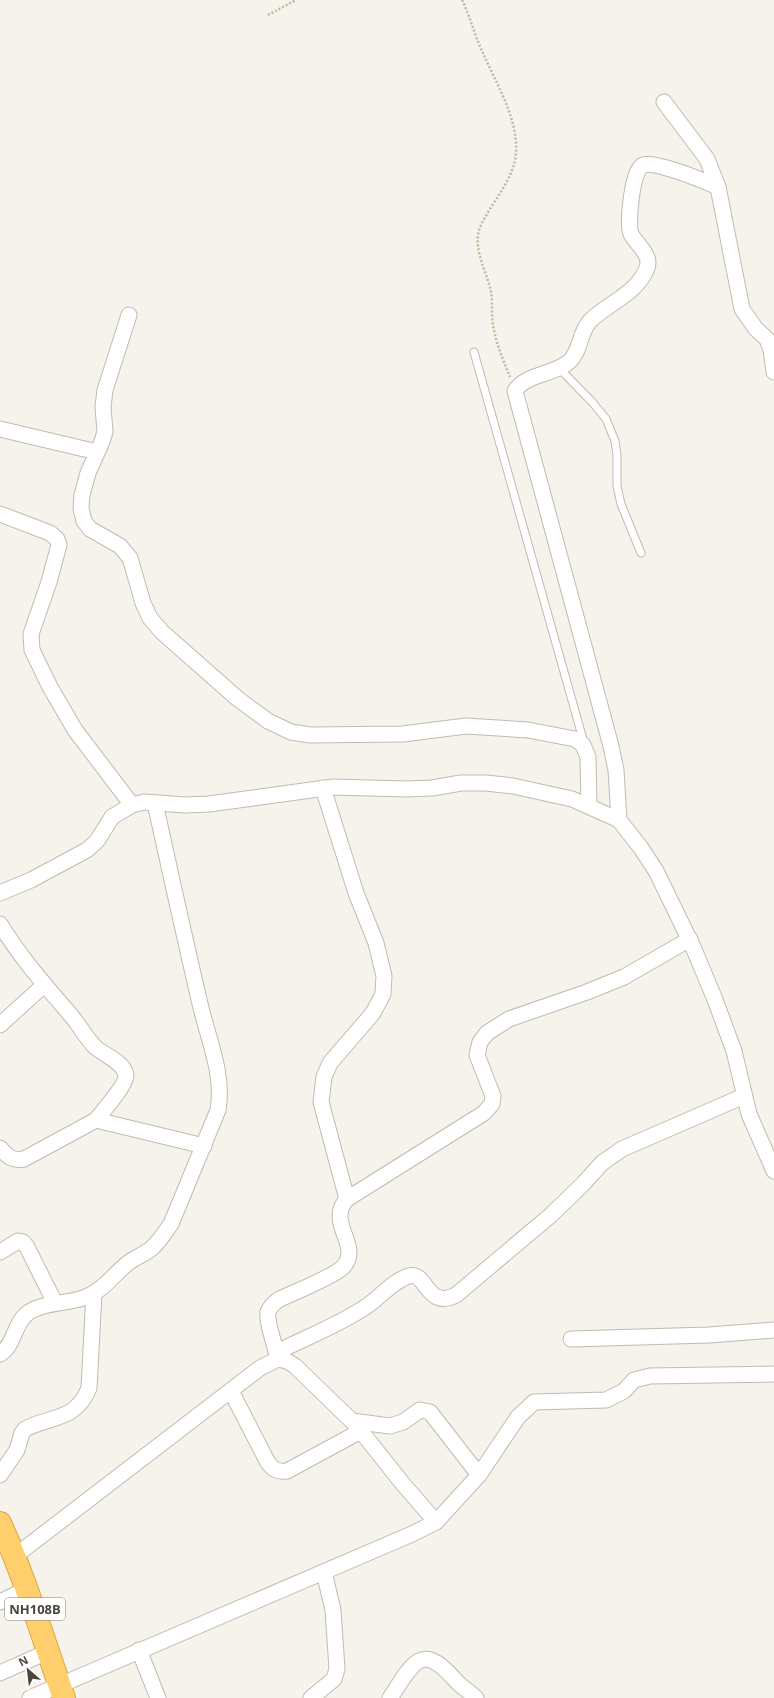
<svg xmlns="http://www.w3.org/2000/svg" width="774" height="1698" font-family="'Open Sans',sans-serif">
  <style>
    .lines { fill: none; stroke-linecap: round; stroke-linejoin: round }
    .lane-casing { stroke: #c2bbae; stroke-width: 9 }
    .street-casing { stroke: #c2bbae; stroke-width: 17 }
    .highway-casing { stroke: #e0a43c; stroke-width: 24 }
    .path { stroke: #c4b79f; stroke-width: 2.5; stroke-dasharray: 2 2; stroke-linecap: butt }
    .lane { stroke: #fff; stroke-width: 7 }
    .street { stroke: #fff; stroke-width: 15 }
    .highway { stroke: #ffcf6e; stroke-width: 22 }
    .labels { text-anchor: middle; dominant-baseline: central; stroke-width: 4; stroke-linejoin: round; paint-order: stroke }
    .shield { fill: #fff; stroke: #817c74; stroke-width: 1 }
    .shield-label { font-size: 13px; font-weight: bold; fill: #4b4439 }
  </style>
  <rect width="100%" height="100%" fill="#f6f3ec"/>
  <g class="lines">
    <defs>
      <g id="lane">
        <polyline points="474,352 584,743"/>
        <polyline points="559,368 593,403 606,419 615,441 617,455 617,486 621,504 641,553"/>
      </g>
      <g id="street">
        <polyline points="664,102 707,159 718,187 742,309 756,329 767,339 771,350 774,372"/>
        <polyline points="129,315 105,390 103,407 105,432 101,444 88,473 82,495 81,508 84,521 90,529 120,546 130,558 143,603 150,618 162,632 238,699 268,721 291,732 310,735 403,734 466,726 528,730 575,739 583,745 588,757 589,806"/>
        <polyline points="0,429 97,452"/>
        <polyline points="0,514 50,533 57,539 59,545 49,582 31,634 32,650 50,687 75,730 132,805"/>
        <polyline points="323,788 356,893 376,943 384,976 383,994 373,1013 330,1063 324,1077 321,1102 347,1199"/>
        <path d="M619,820L616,770L611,746L515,391C526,373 555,375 570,361C581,350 579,333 590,321C608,303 637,294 647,268C652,255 637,245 631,234C627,224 632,169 643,165C656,161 704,181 718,187"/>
        <polyline points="0,893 31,880 87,850 97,841 112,817 132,805 144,802 185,805 209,804 333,787 407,789 432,788 461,783 486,783 513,786 572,799 619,820 641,848 656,871 693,947 714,997 734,1051 749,1114 774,1171"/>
        <path d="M0,924C20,957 44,984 69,1013C79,1024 85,1037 95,1047C104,1055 124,1062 126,1075C127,1084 103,1111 96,1120"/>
        <polyline points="0,1025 44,985"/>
        <path d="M0,1148C8,1157 12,1161 24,1159L96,1120L204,1146"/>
        <polyline points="0,1252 18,1241 23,1242 27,1247 55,1303"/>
        <polyline points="571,1339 709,1335 774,1330"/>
        <path d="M277,1352C307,1337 339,1325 367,1306C379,1298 394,1280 409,1276C427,1271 426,1310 456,1295L551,1215L583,1184L602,1163L622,1149L744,1096"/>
        <path d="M0,1354C15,1345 14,1322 29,1312C45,1302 65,1304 83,1298C102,1292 113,1275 128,1263C136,1257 145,1254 152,1248C160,1241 165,1232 171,1224L218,1110C224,1075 209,1041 201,1008C185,940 170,871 155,803"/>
        <path d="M278,1359C276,1348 266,1322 268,1312C270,1307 274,1303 278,1300C294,1292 331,1278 342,1268C364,1247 325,1223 347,1199L484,1113L492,1104L493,1096L477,1055L480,1042L487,1033L509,1019L587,992L624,977L690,939"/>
        <path d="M231,1391L267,1461C273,1470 277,1472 287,1471L361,1431"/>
        <polyline points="352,1421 390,1426 403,1422 420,1410 430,1412 479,1475"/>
        <path d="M0,1475L17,1450L22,1433L25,1429C50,1416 76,1421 89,1388L94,1293"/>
        <polyline points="436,1522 479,1475 518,1417 534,1402 606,1400 624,1391 634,1380 650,1376 774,1374"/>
        <polyline points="15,1556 260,1368 278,1359 287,1361 295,1366 356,1425 403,1484 436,1522 412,1534 30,1698"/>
        <polyline points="0,1602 27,1589"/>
        <polyline points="139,1650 158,1698"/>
        <polyline points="0,1673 47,1652"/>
        <polyline points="311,1698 334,1679 337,1669 333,1610 324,1572"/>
        <path d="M390,1698C398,1687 407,1668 419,1661C434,1653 450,1675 459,1684C465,1689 471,1693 476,1698"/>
      </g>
      <path id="highway" d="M0,1523C26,1580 43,1639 64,1698"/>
    </defs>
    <use href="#lane" class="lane-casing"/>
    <use href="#street" class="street-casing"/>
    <use href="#highway" class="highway-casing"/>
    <g class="path">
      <path d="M462,0C470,16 474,34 482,51C495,81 519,120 516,154C513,181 491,203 480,227C472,249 487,271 491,292C493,303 491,314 493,325C496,343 503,360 510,377"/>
      <polyline points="268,15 296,0"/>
    </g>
    <use href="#lane" class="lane"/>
    <use href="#street" class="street"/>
    <use href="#highway" class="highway"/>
  </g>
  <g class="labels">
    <rect class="shield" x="5" y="1598" width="60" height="22" rx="3"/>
    <g class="shield-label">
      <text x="35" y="1609">NH108B</text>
    </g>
  </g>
  <g transform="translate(28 1670) rotate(332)" stroke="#ffffff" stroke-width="3" paint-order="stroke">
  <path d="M0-3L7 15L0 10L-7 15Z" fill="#4b4439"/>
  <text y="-6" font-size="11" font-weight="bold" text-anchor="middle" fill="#4b4439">N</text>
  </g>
</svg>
